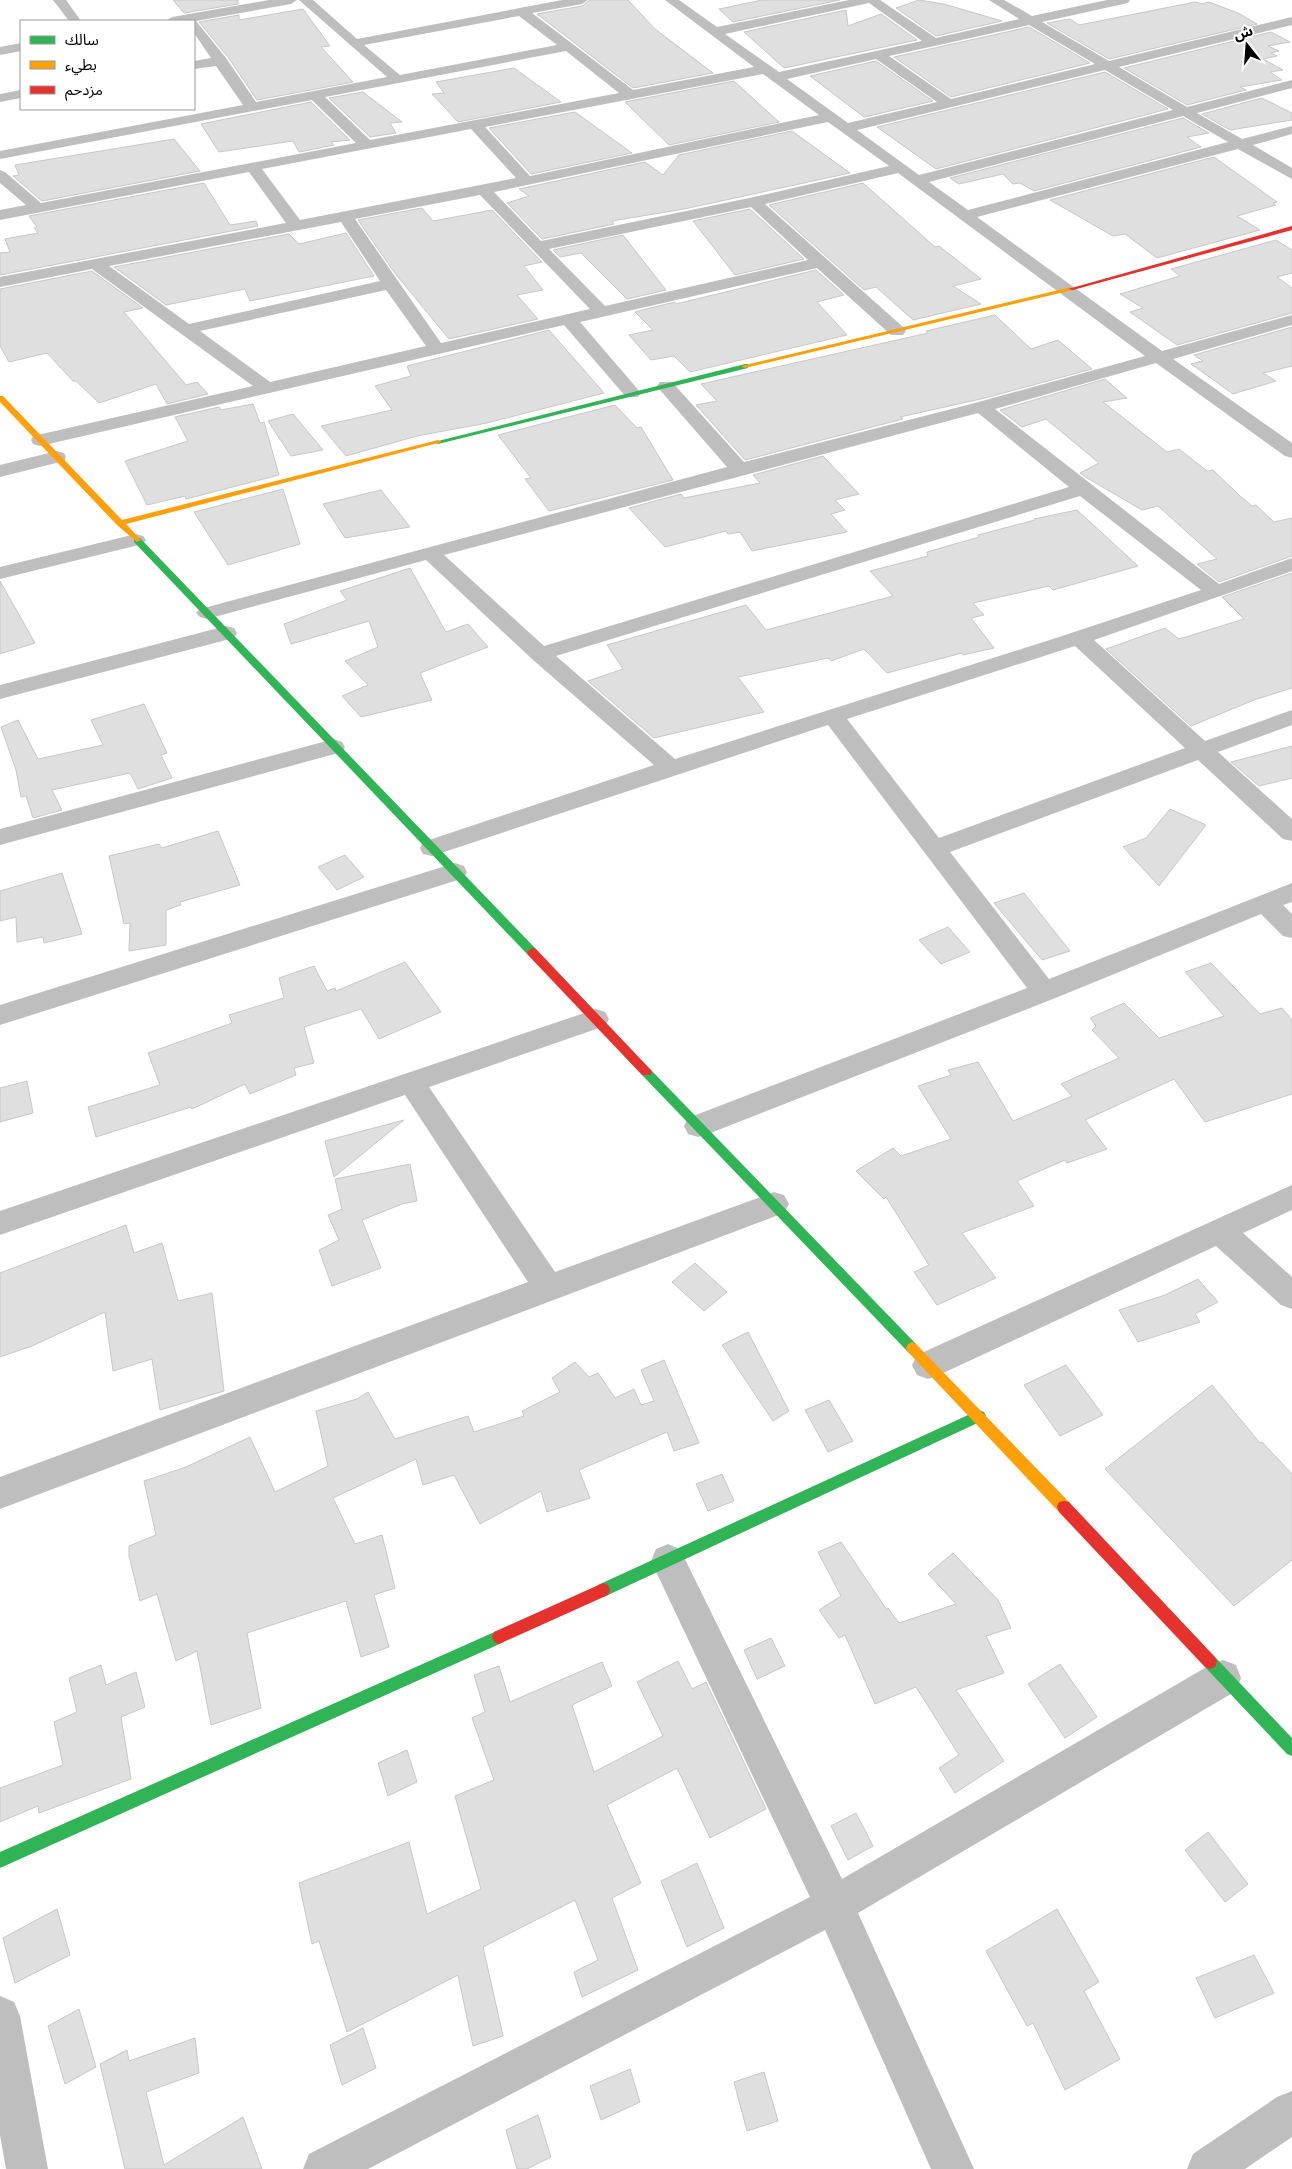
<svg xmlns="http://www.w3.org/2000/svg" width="1292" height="2169" font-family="'Varela Round','Noto Sans Arabic',sans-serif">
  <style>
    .building { fill: #dfdfdf; stroke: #c7c7c7 }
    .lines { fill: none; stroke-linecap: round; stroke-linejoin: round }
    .street { fill: #bebebe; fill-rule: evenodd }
    .fast { fill: #30b455; fill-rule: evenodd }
    .slow { fill: #ff9f0a; fill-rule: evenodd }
    .jam { fill: #e5322d; fill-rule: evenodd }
  </style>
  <rect width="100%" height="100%" fill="#fff"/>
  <g class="building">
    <polygon points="173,0 238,0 238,4 184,13"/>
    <polygon points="590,0 628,0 655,29 713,73 633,88 537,14 582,6"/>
    <polygon points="762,0 840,0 733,22 719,9"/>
    <polygon points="919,0 944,4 1002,21 936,36 896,8"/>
    <polygon points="1195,2 1202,4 1209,2 1238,13 1257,24 1109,59 1047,23 1070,19 1079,25"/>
    <polygon points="303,9 330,46 321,47 353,82 257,100 228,57 199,22 239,15 239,20"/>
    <polygon points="846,10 848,26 881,14 917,40 784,68 744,32"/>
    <polygon points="1029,27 1090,63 951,97 894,57"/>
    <polygon points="1271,32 1290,42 1268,46 1279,51 1271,53 1277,56 1263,59 1283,70 1270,72 1282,80 1240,87 1246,90 1187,105 1124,68"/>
    <polygon points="876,61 933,101 864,117 810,76"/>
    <polygon points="514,68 561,102 458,122 432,94 444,93 436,82"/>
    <polygon points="1105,72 1168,109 936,169 877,127"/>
    <polygon points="734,81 779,122 669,145 625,102"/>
    <polygon points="363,92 402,122 390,123 396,133 370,137 329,98"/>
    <polygon points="1262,98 1292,113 1292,120 1230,130 1202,114"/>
    <polygon points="311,102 350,140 331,142 334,145 299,152 293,141 219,152 201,124"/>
    <polygon points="575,112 632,153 531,174 489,128"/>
    <polygon points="1183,118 1209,133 1187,137 1201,147 1034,191 1020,183 1013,184 1003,174 959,184 950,178"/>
    <polygon points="792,131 850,173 684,209 612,221 614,224 542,239 507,203 529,196 519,189 645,162 663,175 679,155"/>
    <polygon points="174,139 200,171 42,201 13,176 19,175 15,165"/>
    <polygon points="1214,157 1277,202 1273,203 1276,205 1237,216 1260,230 1157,258 1125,234 1113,236 1050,200"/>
    <polygon points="204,183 230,225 256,221 258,226 0,275 0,253 10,252 5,239 38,233 34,228 37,227 29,216"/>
    <polygon points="863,183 935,247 939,246 981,279 953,286 981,304 913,320 876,287 864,290 769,205"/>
    <polygon points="422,208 433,221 492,210 542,262 524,266 543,290 517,295 538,319 449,339 394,272 358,220"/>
    <polygon points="750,209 804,259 735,275 693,221"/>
    <polygon points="346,233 374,276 250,301 245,289 166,305 114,267 289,234 299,244"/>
    <polygon points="623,235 666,290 627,299 581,253 560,257 553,250"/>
    <polygon points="1276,240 1292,250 1292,273 1277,277 1292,288 1292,313 1177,345 1130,312 1143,308 1120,294 1180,276 1171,269"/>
    <polygon points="816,270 844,295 817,302 847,335 690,372 674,356 651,360 629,335 653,330 635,312 638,311 675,302 676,304"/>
    <polygon points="92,271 143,308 124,312 186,385 197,382 208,394 167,404 156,384 99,403 76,381 73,381 47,353 9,362 0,346 0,289"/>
    <polygon points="995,315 1031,349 1058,340 1092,369 985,398 900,417 903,419 745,460 696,405 717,401 701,384 928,333 926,331"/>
    <polygon points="1292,327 1292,366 1263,373 1276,381 1233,394 1191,364 1203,361 1194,355"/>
    <polygon points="549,330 604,393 487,423 417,436 346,456 321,426 392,410 375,386 411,376 407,366"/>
    <polygon points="1105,379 1127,398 1103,402 1167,452 1179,449 1207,471 1213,470 1239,495 1252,506 1256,505 1274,522 1292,518 1292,556 1219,582 1197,564 1217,559 1158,506 1142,510 1087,478 1080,473 1099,463 1046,419 1022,427 1000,410"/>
    <polygon points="253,404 260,423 264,422 279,475 186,499 185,496 147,505 125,461 188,441 175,417 219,407 221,410"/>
    <polygon points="615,405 637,428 641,427 673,480 549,511 525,479 531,478 498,435"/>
    <polygon points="293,414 323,450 291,456 268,421"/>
    <polygon points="823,456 859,494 835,500 845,510 831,514 847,532 752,551 740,532 728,534 726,531 665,547 629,508 681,494 684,498 760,483 753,475"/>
    <polygon points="283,489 300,544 228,565 194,512"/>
    <polygon points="381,490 410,527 345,538 323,504"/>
    <polygon points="1077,510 1138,566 1053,590 1049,586 973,603 984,615 971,618 994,648 963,655 962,653 887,673 864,649 831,661 828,658 738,677 764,712 654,738 588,681 623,669 607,645 746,605 766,630 893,596 870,571 928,556 927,552 979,537 978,535 1035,520 1034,519"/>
    <polygon points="410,568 446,632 468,624 488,647 420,673 432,700 361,717 342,696 368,685 345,661 378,647 369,621 291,644 284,624 347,600 340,591"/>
    <polygon points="1292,573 1292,688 1254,700 1191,726 1106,649 1165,628 1179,639 1244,619 1222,597"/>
    <polygon points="0,581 35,643 0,654"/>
    <polygon points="144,704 167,753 161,755 172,778 138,789 130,773 52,790 62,810 33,818 26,796 21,797 16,770 1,727 18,720 38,759 103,745 91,720"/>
    <polygon points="1292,746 1292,778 1259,786 1231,762"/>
    <polygon points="1170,809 1206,825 1159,886 1123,847 1146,838"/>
    <polygon points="218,831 240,885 180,902 181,905 166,910 166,945 129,951 130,923 124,924 109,856 159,844 162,848"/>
    <polygon points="345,855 364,877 337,890 318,867"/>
    <polygon points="62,873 82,934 44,943 43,937 17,942 16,917 0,921 0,891"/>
    <polygon points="1024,893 1070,951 1042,960 994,903"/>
    <polygon points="948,927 970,952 941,964 919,940"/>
    <polygon points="405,962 441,1012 379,1039 361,1009 304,1027 314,1063 294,1068 296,1075 250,1094 245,1084 192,1109 191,1107 96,1137 88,1107 160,1085 148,1053 232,1023 229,1015 284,998 279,978 314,966 327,991 335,988 336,991"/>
    <polygon points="1211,963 1260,1014 1282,1008 1292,1020 1292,1094 1205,1122 1174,1079 1085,1120 1107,1149 1067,1163 1065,1160 1017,1181 1034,1206 962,1233 996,1278 937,1305 914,1272 929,1265 886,1197 884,1199 856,1171 893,1148 901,1156 951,1139 918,1086 951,1075 948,1070 978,1062 1013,1121 1018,1119 1072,1096 1061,1084 1119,1058 1092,1030 1096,1026 1090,1018 1124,1003 1159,1038 1224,1016 1185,972"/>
    <polygon points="27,1081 33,1113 0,1122 0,1088"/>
    <polygon points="404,1120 334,1177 325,1141"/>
    <polygon points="410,1164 417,1201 402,1204 362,1220 381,1268 332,1286 319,1250 339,1240 328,1215 342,1209 335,1179"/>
    <polygon points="126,1225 134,1253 162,1243 178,1301 212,1293 224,1391 160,1410 152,1359 113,1371 105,1312 32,1346 0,1357 0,1273"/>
    <polygon points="695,1263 727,1292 704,1311 672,1282"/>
    <polygon points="1198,1279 1218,1302 1195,1314 1200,1322 1138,1342 1119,1310 1165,1295"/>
    <polygon points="748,1332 789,1411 773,1421 722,1345"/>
    <polygon points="664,1360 699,1443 674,1451 667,1432 579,1470 590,1498 547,1512 541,1491 480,1524 454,1475 423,1485 416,1459 333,1498 355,1544 382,1535 395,1588 374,1595 389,1647 361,1657 346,1601 247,1633 261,1708 211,1725 197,1651 176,1661 157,1594 140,1601 129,1556 129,1546 156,1535 144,1481 186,1467 250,1437 275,1492 328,1466 316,1411 357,1399 368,1392 395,1439 468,1416 474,1432 524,1416 522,1411 560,1392 552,1378 575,1362 589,1377 598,1373 615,1398 634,1389 641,1405 654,1401 641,1370"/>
    <polygon points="1066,1365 1103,1415 1060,1436 1024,1385"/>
    <polygon points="1212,1385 1260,1443 1262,1442 1292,1474 1292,1560 1234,1606 1105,1469"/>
    <polygon points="829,1400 853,1441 828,1452 805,1410"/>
    <polygon points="722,1474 734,1501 708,1511 696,1484"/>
    <polygon points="841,1542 887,1610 888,1608 899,1623 956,1604 928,1574 953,1553 998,1600 1011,1628 986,1636 1004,1673 956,1690 1004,1761 955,1793 939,1768 959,1755 916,1687 875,1704 845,1635 839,1638 819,1610 841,1596 818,1552"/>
    <polygon points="771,1638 785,1666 757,1679 744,1650"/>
    <polygon points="678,1661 692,1689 706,1682 766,1809 710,1838 677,1768 607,1805 641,1883 612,1898 638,1970 582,1997 574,1972 598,1960 575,1900 483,1947 503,2036 473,2046 458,1975 347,2032 319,1941 312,1944 299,1883 409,1842 427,1914 481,1889 455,1796 494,1780 472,1718 485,1712 474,1675 499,1666 510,1702 602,1662 612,1686 572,1705 594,1772 663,1736 637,1682"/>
    <polygon points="1060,1664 1097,1717 1065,1738 1028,1684"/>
    <polygon points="101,1665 106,1685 136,1672 145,1707 121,1717 131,1779 39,1813 38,1806 0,1822 0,1788 63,1765 54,1722 77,1712 69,1678"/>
    <polygon points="407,1750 417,1782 388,1796 378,1763"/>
    <polygon points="856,1813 873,1846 848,1860 831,1826"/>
    <polygon points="1208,1832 1248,1884 1225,1902 1185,1850"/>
    <polygon points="697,1863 724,1928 687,1947 661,1881"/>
    <polygon points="57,1909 70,1955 15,1983 3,1938"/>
    <polygon points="1057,1909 1099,1982 1084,1991 1120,2059 1065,2090 1033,2023 1027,2026 986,1951"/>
    <polygon points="1254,1955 1274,1993 1215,2018 1196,1978"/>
    <polygon points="79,2009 96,2067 65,2084 48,2026"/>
    <polygon points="363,2028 376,2068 342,2085 330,2045"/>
    <polygon points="195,2038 199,2073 146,2092 164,2165 243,2117 262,2169 125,2169 100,2064 127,2050 129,2061"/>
    <polygon points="630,2069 640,2102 601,2120 590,2086"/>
    <polygon points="764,2072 778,2121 747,2131 734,2082"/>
    <polygon points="538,2115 551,2157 527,2169 517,2169 506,2130"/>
  </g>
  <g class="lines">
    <g class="street">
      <polygon points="53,0 66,0 81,21 69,21"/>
      <path d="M269,0H297L291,4L196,21L226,58L256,102L387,77L299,0H313L357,39L562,0H588L582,4L532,13L633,90L754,67L665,0H679L717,27L849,0H880L936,38L1019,19L989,0H1004L1032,16L1107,0H1130L1128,3L1042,22L1109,61L1292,17V25L1119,67L1187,107L1292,80V88L1197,113L1242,139L1292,126V134L1253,145L1292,168V179L1238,149L977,217L1162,351L1292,315V325L1173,359L1292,443V458L1285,456L1156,363L995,409L1219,584L1292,558V571L1094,640L1205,741L1292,710V725L1218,752L1292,819V841L1283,839L1198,760L950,852L1049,979L1292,883V902L1283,905L1292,914V938L1283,936L1261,914L1053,999L708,1134L698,1137L688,1134L684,1126L688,1118L1027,988L828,725L432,856L423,854L420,848L423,842L654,765L532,659L426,560L207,619L200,617L196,613L200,609L727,467L660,390L657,386L660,382H672L744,462L975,403L1145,356L898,173L765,204L903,327L906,331L903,335H891L817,268L580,322L641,393L638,397H626L564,325L40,446L33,444L31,440L33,436L253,386L92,269L0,287V277L286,223L249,172L0,220V210L26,205L0,183V170L5,172L41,203L356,143L312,100L0,159V151L243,105L216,66L194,69V61L211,58L194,33V21H166L172,17ZM869,3L922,41L779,72L725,34ZM519,16L557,45L400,75L364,45ZM1029,25L1095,64L951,99L889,56ZM566,51L619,93L370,140L325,97ZM876,59L937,102L848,123L787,79ZM1105,70L1173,110L919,175L857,130ZM763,74L819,115L530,176L485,127ZM1183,116L1228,142L968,210L929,182ZM828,122L889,166L754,197L541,241L494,192ZM471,129L516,178L300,220L262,169ZM480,195L590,309L441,343L355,219ZM751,207L808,260L605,306L549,249ZM341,222L380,281L189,324L109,266ZM386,290L426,346L270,382L200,331ZM978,413L1069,487L544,646L444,555ZM1080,496L1201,590L1056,638L675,759L556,656ZM1075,646L1185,748L939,838L847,719Z"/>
      <polygon points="21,43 21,51 0,55 0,47"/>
      <polygon points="21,90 21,98 0,102 0,94"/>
      <polygon points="57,451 64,453 66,457 64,461 0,477 0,465"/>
      <polygon points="136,534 143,536 146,540 143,544 0,579 0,567"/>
      <polygon points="226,626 234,628 237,633 234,638 0,699 0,685"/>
      <polygon points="334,739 342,742 345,747 342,752 0,845 0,829"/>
      <polygon points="455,863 464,866 467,872 464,878 0,1025 0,1005"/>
      <polygon points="596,1009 605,1012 609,1019 605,1026 429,1087 555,1272 774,1192 784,1195 789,1204 784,1213 0,1509 0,1477 528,1282 405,1095 0,1235 0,1211"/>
      <polygon points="1292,1185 1292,1210 1243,1233 1292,1277 1292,1309 1281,1305 1216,1246 939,1375 928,1379 917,1375 912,1365 917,1355"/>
      <polygon points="668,1544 680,1549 842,1879 1210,1665 1223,1660 1236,1665 1241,1678 1236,1691 858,1913 974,2169 931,2169 825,1930 368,2169 303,2169 309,2154 810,1897 651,1561 656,1549"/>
      <polygon points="0,1996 14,2002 20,2016 48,2169 6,2169 0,2135"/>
      <polygon points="1292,2091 1292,2137 1245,2169 1187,2169 1193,2154 1277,2097"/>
    </g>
    <g class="fast">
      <polygon points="745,364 748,364 748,368 438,444 434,442"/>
      <polygon points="134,538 140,538 536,949 537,952 536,955 528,955 134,542"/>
      <polygon points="646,1068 650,1069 916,1344 918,1348 916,1352 912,1354 908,1352 642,1075 640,1072 642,1069"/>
      <polygon points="979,1410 984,1412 986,1416 984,1420 608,1595 603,1597 598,1595 596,1590 598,1585"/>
      <polygon points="499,1630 504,1632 506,1637 504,1642 0,1868 0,1852"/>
      <polygon points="1210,1655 1215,1657 1292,1738 1292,1756 1287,1754 1205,1667 1203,1662 1205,1657"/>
    </g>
    <g class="slow">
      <polygon points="1071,287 1074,289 1073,290 745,368 741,366"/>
      <polygon points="0,396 3,396 122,520 438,440 442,442 126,524 141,540 137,542 117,525 0,402"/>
      <polygon points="912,1342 916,1344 1069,1502 1071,1507 1069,1512 1064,1513 1059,1512 908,1352 906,1348 908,1344"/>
    </g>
    <g class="jam">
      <polygon points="1292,226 1292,230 1073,290 1068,289"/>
      <polygon points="532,948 536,949 650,1069 652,1072 650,1075 642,1075 528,955 527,952"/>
      <polygon points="1064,1501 1069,1502 1215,1657 1217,1662 1215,1667 1210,1669 1205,1667 1059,1512 1057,1507 1059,1502"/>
      <polygon points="603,1583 608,1585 610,1590 608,1595 499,1644 494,1642 492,1637 494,1632"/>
    </g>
  </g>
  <rect x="20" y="20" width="175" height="90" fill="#ffffff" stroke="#999999"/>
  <rect x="30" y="36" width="25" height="8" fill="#30b455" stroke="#999999"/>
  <text x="65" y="45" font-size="15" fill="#000000">سالك</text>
  <rect x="30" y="61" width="25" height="8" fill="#ff9f0a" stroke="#999999"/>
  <text x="65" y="70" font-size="15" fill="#000000">بطيء</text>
  <rect x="30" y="86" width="25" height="8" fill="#e5322d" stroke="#999999"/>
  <text x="65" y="95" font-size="15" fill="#000000">مزدحم</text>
  <g transform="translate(1247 45) rotate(343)" stroke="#ffffff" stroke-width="4" paint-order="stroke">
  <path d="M0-4L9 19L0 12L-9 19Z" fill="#000000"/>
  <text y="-8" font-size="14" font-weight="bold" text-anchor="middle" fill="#000000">ش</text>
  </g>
</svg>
